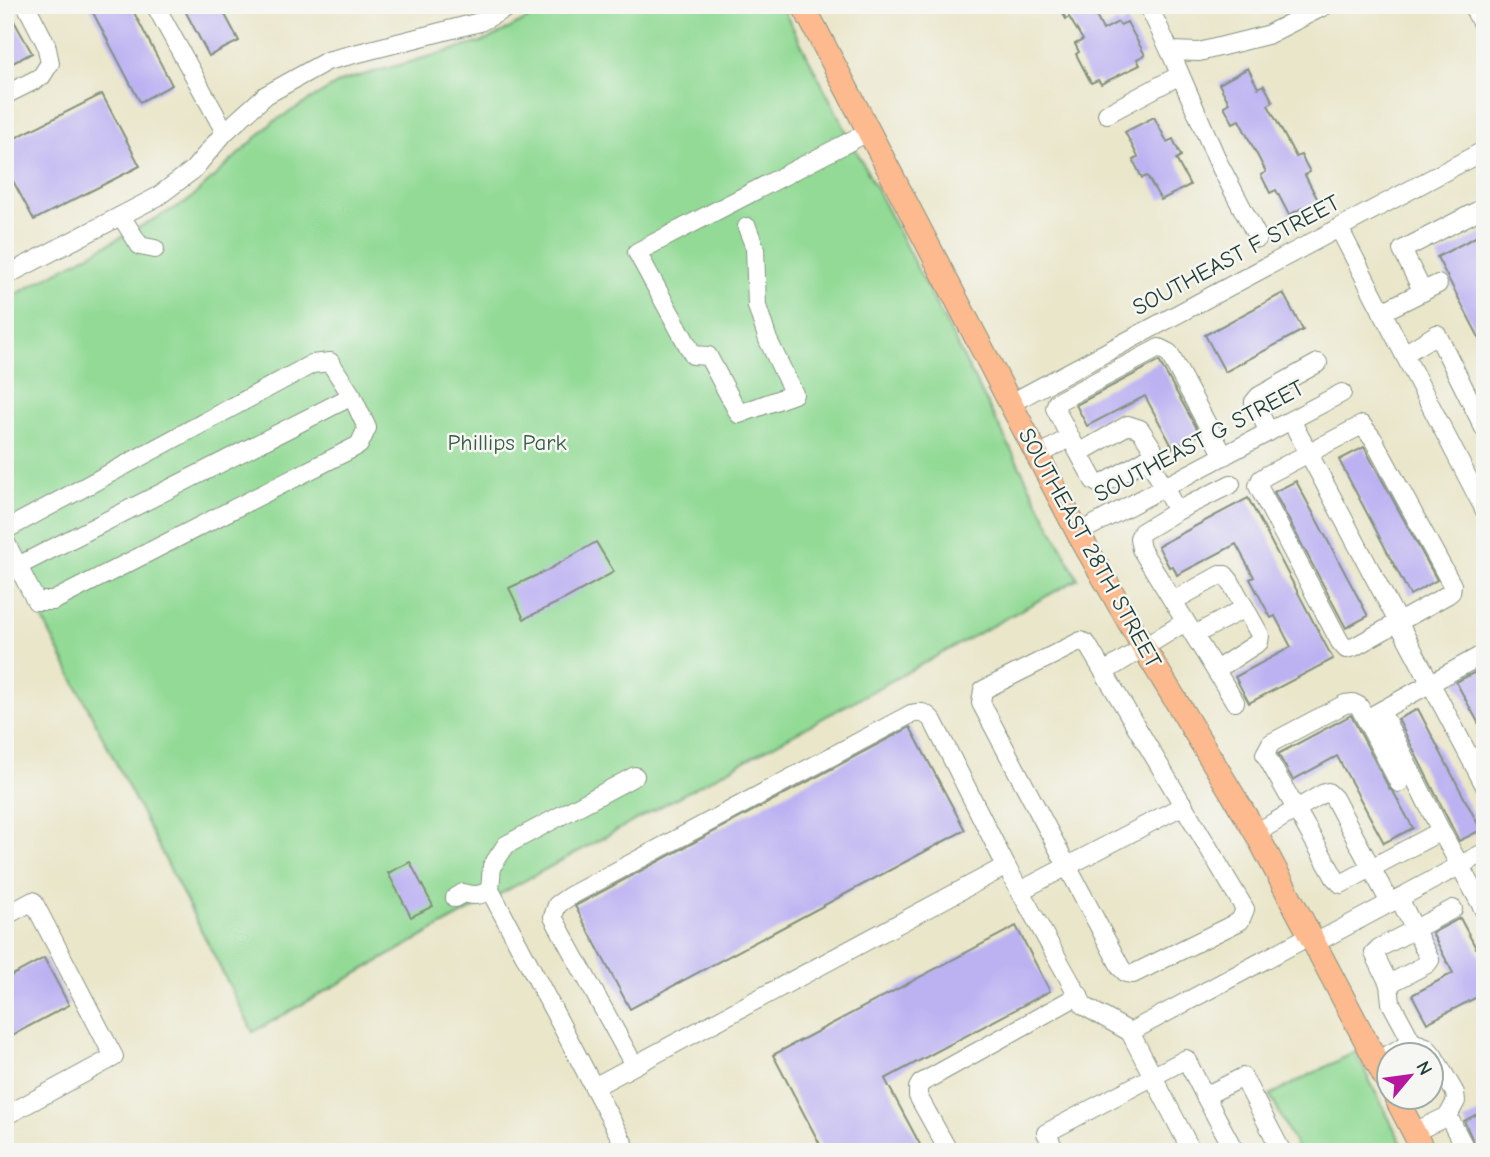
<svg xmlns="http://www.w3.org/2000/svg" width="1490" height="1157" font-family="'Comic Neue',sans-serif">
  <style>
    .green { fill: #92da95; stroke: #588c64; stroke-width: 2 }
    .building { fill: #bcb2f2 }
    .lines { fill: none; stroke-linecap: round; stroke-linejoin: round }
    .minor-casing { stroke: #84927f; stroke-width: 20 }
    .major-casing { stroke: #84927f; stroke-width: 25 }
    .minor { stroke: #fff; stroke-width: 18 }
    .major { stroke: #fcba8e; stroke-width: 23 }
    .labels { text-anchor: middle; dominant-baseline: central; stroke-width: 5; stroke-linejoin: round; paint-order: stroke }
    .street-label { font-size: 23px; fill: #1f3d34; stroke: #f6f6f2 }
    .park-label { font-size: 23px; fill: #365c47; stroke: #f6f6f2 }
  </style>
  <rect width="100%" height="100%" fill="#f6f6f2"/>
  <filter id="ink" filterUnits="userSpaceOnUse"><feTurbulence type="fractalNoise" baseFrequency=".0143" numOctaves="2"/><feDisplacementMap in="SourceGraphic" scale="14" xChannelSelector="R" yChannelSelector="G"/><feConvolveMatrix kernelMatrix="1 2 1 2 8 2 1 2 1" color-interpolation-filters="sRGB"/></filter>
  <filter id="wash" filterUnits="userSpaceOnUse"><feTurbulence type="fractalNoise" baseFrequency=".00686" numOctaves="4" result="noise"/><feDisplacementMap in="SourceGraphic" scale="28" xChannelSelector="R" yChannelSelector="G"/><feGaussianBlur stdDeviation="1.57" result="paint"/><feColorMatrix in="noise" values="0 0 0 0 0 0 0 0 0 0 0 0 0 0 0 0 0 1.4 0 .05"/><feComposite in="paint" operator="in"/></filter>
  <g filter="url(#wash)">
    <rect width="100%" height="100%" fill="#eae6ca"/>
    <g class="green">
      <polygon points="554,5 781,5 1078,579 436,929 253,1032 5,545 5,300 188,201 273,122 342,81 485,41"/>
      <polygon points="1355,1052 1406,1152 1299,1152 1270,1095"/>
    </g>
    <g id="blocks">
      <g class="building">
        <polygon points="5,5 32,53 5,67"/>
        <polygon points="89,5 130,5 172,85 140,102"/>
        <polygon points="182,5 220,5 239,41 209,56"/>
        <polygon points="1058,5 1106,5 1094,12 1103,30 1118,22 1120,25 1127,22 1145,55 1137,59 1140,65 1101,84 1098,80 1091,83 1076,54 1079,52 1075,44 1083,40 1069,17 1066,19"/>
        <polygon points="1248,68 1258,88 1264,85 1273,102 1268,105 1296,157 1301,155 1310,172 1305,175 1318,200 1289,215 1276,190 1270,193 1261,175 1266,172 1239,120 1233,123 1224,106 1229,103 1219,84"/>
        <polygon points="102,94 140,166 34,220 5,166 5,143"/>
        <polygon points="1154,117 1167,142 1173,139 1181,156 1176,159 1190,185 1161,200 1147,176 1142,178 1133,160 1138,157 1125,132"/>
        <polygon points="1485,232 1485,349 1437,257"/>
        <polygon points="1283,293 1303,330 1225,372 1205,335"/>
        <polygon points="1159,361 1200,434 1173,448 1145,396 1087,426 1076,405"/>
        <polygon points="1364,447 1437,580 1410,595 1339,460"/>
        <polygon points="1296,481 1368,616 1346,628 1274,492"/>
        <polygon points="1248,498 1333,659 1249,703 1235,677 1291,647 1275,616 1271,618 1250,579 1254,577 1236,544 1177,575 1173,566 1169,567 1158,546"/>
        <polygon points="596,542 614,572 567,598 524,619 509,588 546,571"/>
        <polygon points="1485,667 1485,735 1456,682"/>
        <polygon points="1418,709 1481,830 1459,841 1398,719"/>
        <polygon points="1351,715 1389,788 1394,793 1413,828 1384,843 1337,756 1293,780 1278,754"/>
        <polygon points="910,727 965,830 630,1009 575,906"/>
        <polygon points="410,862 433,906 411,917 388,873"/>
        <polygon points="1460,918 1485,965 1485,993 1427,1023 1412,995 1453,973 1432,933"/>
        <polygon points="1016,926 1050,991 885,1079 924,1152 824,1152 773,1055"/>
        <polygon points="44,958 69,1005 5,1039 5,979"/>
        <polygon points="1485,1110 1485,1152 1478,1152 1464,1121"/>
      </g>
    </g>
  </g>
  <g filter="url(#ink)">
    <use href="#blocks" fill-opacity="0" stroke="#84927f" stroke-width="2"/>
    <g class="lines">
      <defs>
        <g id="minor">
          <polyline points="155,5 225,132"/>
          <polyline points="1148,5 1170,51 1219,164 1258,238"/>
          <polyline points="1472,5 1485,30"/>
          <polyline points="1170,51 1199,52 1267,35 1326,5"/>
          <polyline points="5,95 41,77 50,63 46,44 26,5"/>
          <polyline points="1107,114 1180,75"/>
          <polyline points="121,216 140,246 155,249"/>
          <polyline points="747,227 755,248 757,306 768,340 794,394 739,414 708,356 693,355 637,252 870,131"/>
          <polyline points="1339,228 1485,511"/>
          <polyline points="5,276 157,197 193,170 225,132 266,95 327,61 480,22 512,5"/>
          <polyline points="1423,292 1402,250 1485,207"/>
          <polyline points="1382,312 1438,284"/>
          <polyline points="1404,354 1437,334 1485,430"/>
          <polyline points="1011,403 1485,150"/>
          <polyline points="1291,420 1485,786"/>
          <polygon points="1362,425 1373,439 1452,585 1451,592 1447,595 1354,647 1346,649 1340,642 1258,486 1261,479 1267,475"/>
          <polyline points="1269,432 1254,402 1259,396 1318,363"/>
          <polyline points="1070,437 1094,481 1101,485 1153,455 1153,449 1140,429 1128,425 1079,453"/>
          <polyline points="1038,456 1070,437 1055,408 1057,402 1159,348 1169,353 1224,456"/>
          <polyline points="1148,458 1177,511 1231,484"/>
          <polyline points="1177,511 1142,532 1139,538 1141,549 1235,702"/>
          <polyline points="5,530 312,364 330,362 352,396 367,428 359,445 53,601 36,601 5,541"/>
          <polyline points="1078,533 1342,393"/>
          <polyline points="18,566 352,396"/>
          <polyline points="1173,601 1220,575 1225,575 1230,581 1260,635 1259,642 1216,670"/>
          <polyline points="1194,635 1245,608"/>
          <polygon points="1081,641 1087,644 1245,909 1240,921 1133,974 1126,973 1121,968 981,703 983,690"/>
          <polyline points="1104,672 1185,622"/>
          <polyline points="1381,711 1441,831"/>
          <polyline points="1366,719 1478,657 1485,655"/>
          <polyline points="1399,783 1359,706 1353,703 1345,704 1271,743 1265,754 1335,878 1341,884 1441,831 1485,912"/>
          <polyline points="1256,833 1322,794 1328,792 1334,798 1390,903"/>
          <polyline points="1020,891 1184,805"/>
          <path d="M455,898L463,893C474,896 480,896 490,890"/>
          <polyline points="5,916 33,901 114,1057 5,1116"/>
          <polyline points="1315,943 1485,852"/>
          <polyline points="1389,984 1374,953 1379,948 1453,909"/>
          <polyline points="1130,1032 1311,935"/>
          <polyline points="1412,1042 1426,1047 1433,1055 1455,1093 1456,1101 1448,1116 1414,1132"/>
          <polyline points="1377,1061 1412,1042 1391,1003 1389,984 1427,964 1430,960 1399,898"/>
          <path d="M634,1065L553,917L557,905L570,896L911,714C922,711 926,713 933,721L1006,866"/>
          <polyline points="594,1087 1006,866 1084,1006 1130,1032 1192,1152"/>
          <polyline points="1205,1096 1235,1152"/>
          <polyline points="1448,1116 1467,1152"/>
          <polyline points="628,1152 490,890 492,866 506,845 635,776"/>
          <polyline points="949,1152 918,1096 918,1088 921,1083 1079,995"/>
          <polyline points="1056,1152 1046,1133 1186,1059 1205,1096 1243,1077 1282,1152"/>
        </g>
        <g id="major">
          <polyline points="803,5 1078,533 1144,648 1256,833 1388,1083"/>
          <polyline points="1396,1098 1424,1152"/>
        </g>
      </defs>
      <use href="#minor" class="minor-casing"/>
      <use href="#major" class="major-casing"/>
      <use href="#minor" class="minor"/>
      <use href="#major" class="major"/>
    </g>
  </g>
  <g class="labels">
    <g class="street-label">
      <text transform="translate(1236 255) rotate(-28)">SOUTHEAST F STREET</text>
      <text transform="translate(1199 441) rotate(-28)">SOUTHEAST G STREET</text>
      <text transform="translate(1090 548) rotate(61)">SOUTHEAST 28TH STREET</text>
    </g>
    <g class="park-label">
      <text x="507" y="442">Phillips Park</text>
    </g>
  </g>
  <rect width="1490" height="1157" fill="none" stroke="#f6f6f2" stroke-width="28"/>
  <g transform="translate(1410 1076) rotate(61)"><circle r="33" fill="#f6f6f2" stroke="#a0aca6" stroke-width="2"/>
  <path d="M0-5L12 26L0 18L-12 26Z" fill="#b5179e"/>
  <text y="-10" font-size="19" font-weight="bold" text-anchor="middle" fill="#1f3d34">N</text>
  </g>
</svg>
